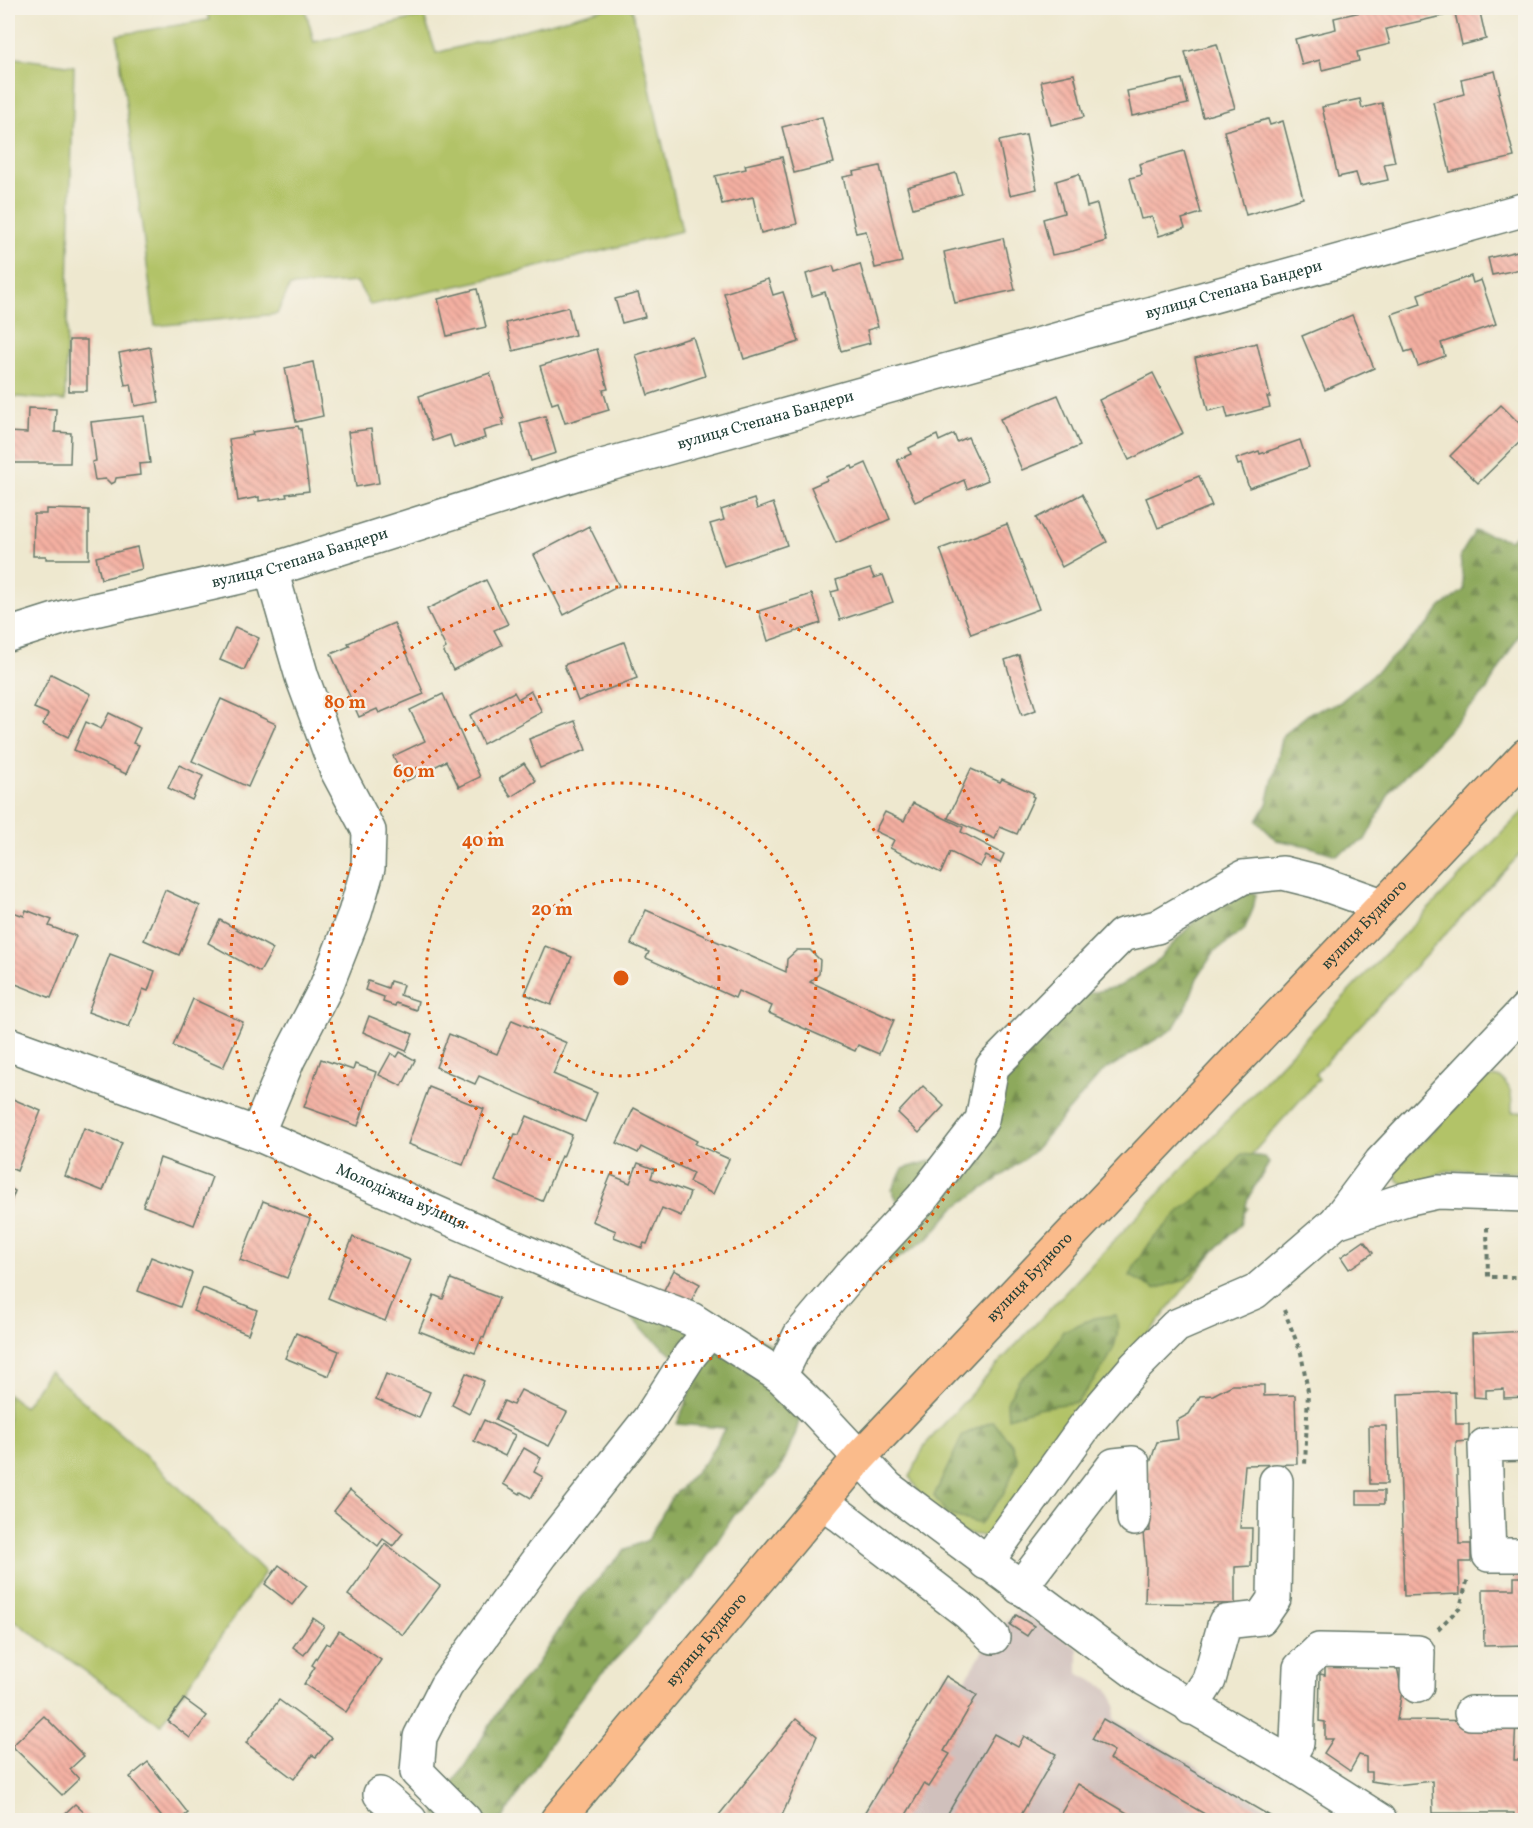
<svg xmlns="http://www.w3.org/2000/svg" width="1533" height="1828" font-family="Vollkorn,serif">
  <style>
    .industrial { fill: #d0c0bc }
    .green { fill: #b2c367; stroke: #68804e; stroke-width: 1.5 }
    .forest { fill: url(#forest-firs); stroke: #567348; stroke-width: 1.5 }
    .building { fill: url(#building-back-hatch) }
    .lines { fill: none; stroke-linecap: round; stroke-linejoin: round }
    .minor-casing { stroke: #67796a; stroke-width: 36 }
    .highway-casing { stroke: #67796a; stroke-width: 36 }
    .path { stroke: #67796a; stroke-width: 4; stroke-dasharray: 4.5 4.5; stroke-linecap: butt }
    .minor { stroke: #fff; stroke-width: 33 }
    .highway { stroke: #fabb8b; stroke-width: 33 }
    .ring { fill: none; stroke: #de580e; stroke-width: 3; stroke-dasharray: 3 6 }
    .labels { text-anchor: middle; dominant-baseline: central; stroke-width: 4.5; stroke-linejoin: round; paint-order: stroke }
    .street-label { font-size: 16px; fill: #1f3d34; stroke: #f7f3e8 }
    .centre { fill: #de580e; stroke: #f7f3e8; stroke-width: 3 }
    .ring-label { font-size: 18px; text-anchor: middle; font-weight: bold; fill: #de580e; stroke: #f7f3e8; stroke-width: 4.5; stroke-linejoin: round; paint-order: stroke }
  </style>
  <defs>
    <pattern id="forest-firs" width="22" height="20" patternUnits="userSpaceOnUse" patternTransform="scale(1.5)"><rect width="22" height="20" fill="#8da95c"/><path d="M5 1l3.5 6h-7zM16 11l3.5 6h-7z" fill="#738b4d"/></pattern>
    <pattern id="building-back-hatch" width="6" height="6" patternUnits="userSpaceOnUse" patternTransform="scale(1.5)"><rect width="6" height="6" fill="#f5b0a2"/><path d="M-1 5l2 2M0 0l6 6M5-1l2 2" fill="none" stroke="#c69085"/></pattern>
  </defs>
  <rect width="100%" height="100%" fill="#f7f3e8"/>
  <filter id="ink" filterUnits="userSpaceOnUse"><feTurbulence type="fractalNoise" baseFrequency=".0167" numOctaves="2"/><feDisplacementMap in="SourceGraphic" scale="12" xChannelSelector="R" yChannelSelector="G"/><feConvolveMatrix kernelMatrix="1 2 1 2 8 2 1 2 1" color-interpolation-filters="sRGB"/></filter>
  <filter id="wash" filterUnits="userSpaceOnUse"><feTurbulence type="fractalNoise" baseFrequency=".008" numOctaves="4" result="noise"/><feDisplacementMap in="SourceGraphic" scale="24" xChannelSelector="R" yChannelSelector="G"/><feGaussianBlur stdDeviation="1.35" result="paint"/><feColorMatrix in="noise" values="0 0 0 0 0 0 0 0 0 0 0 0 0 0 0 0 0 1.4 0 .05"/><feComposite in="paint" operator="in"/></filter>
  <g filter="url(#wash)">
    <rect width="100%" height="100%" fill="#eee8cf"/>
    <polygon class="industrial" points="1018,1609 1078,1648 1078,1673 1108,1689 1116,1705 1114,1719 1287,1820 858,1820 947,1671 965,1681 985,1647"/>
    <g class="green">
      <polygon points="206,8 305,8 314,42 424,16 436,53 607,8 632,8 682,231 493,278 370,305 357,282 290,286 277,314 155,326 117,35 209,20"/>
      <polygon points="8,57 74,66 65,401 8,396"/>
      <polygon points="1525,809 1525,849 1315,1074 1319,1079 1225,1184 1248,1208 1025,1490 990,1537 963,1533 922,1499 910,1477 925,1445 996,1366 1357,983"/>
      <path d="M1498,1077C1512,1084 1512,1097 1512,1112H1525V1183L1519,1172C1496,1171 1471,1169 1448,1171C1428,1173 1420,1198 1397,1180L1396,1173L1398,1167L1478,1085L1487,1078Z"/>
      <polygon points="49,1371 160,1469 265,1572 161,1725 8,1616 8,1394 24,1407"/>
    </g>
    <g class="forest">
      <polygon points="1525,526 1525,625 1486,691 1391,790 1365,840 1336,855 1308,846 1276,840 1257,821 1267,804 1283,735 1311,712 1339,703 1383,666 1429,623 1441,607 1464,590 1460,556 1475,531 1510,540"/>
      <polygon points="1237,887 1256,894 1253,909 1244,930 1214,952 1197,978 1188,1003 1173,1029 1102,1072 1033,1152 996,1180 954,1208 928,1239 889,1264 885,1245 908,1222 892,1190 903,1169 930,1161 969,1156 1002,1066 1082,995 1120,986 1154,964 1200,915"/>
      <polygon points="1242,1154 1264,1157 1269,1163 1248,1198 1241,1224 1185,1280 1155,1289 1130,1276 1136,1263 1152,1240 1180,1211 1219,1182"/>
      <path d="M619,1305L720,1337H757L775,1346L801,1366L805,1401L795,1435L780,1470L735,1514L692,1580L656,1611L636,1638L596,1679L565,1720L503,1818C483,1824 455,1823 435,1815L444,1795L466,1764L507,1698L533,1670L578,1601L626,1549L648,1540L670,1500L707,1459L725,1428L677,1424L697,1374L648,1335Z"/>
      <path d="M1116,1315C1125,1347 1095,1378 1077,1402L1037,1408L1008,1418L1007,1402L1019,1380L1048,1357L1063,1331L1094,1318Z"/>
      <polygon points="993,1421 1013,1446 1018,1461 1003,1495 980,1524 947,1514 934,1496 963,1435"/>
    </g>
    <g id="blocks">
      <g class="building">
        <polygon points="1378,8 1479,8 1486,39 1462,45 1455,13 1386,29 1390,44 1357,52 1359,61 1322,70 1320,60 1302,65 1295,39 1336,29 1334,18"/>
        <polygon points="1217,44 1235,108 1203,117 1185,52"/>
        <polygon points="1495,71 1500,92 1498,93 1514,157 1450,172 1433,102 1464,94 1461,79"/>
        <polygon points="1074,74 1084,117 1051,125 1041,81"/>
        <polygon points="1182,79 1188,104 1132,116 1127,91"/>
        <polygon points="1360,99 1362,108 1382,103 1395,162 1384,164 1388,180 1360,186 1356,173 1338,177 1322,107"/>
        <polygon points="822,117 834,163 794,173 782,127"/>
        <polygon points="1268,119 1270,125 1283,121 1303,198 1246,215 1224,131"/>
        <polygon points="1026,135 1037,189 1010,195 999,141"/>
        <polygon points="1184,151 1201,213 1182,219 1185,228 1159,236 1152,217 1141,219 1130,178 1142,175 1139,164"/>
        <polygon points="782,157 797,224 761,233 753,197 722,204 715,176 746,169 745,165"/>
        <polygon points="880,166 902,262 875,268 866,231 856,233 843,177 854,175 853,172"/>
        <polygon points="956,173 962,194 913,208 907,187"/>
        <polygon points="1079,174 1087,207 1097,204 1106,241 1073,251 1052,255 1043,219 1064,213 1056,181"/>
        <polygon points="1003,238 1015,290 955,303 944,252"/>
        <polygon points="1526,249 1526,268 1492,275 1488,258"/>
        <polygon points="860,264 878,327 867,330 870,343 841,351 825,292 812,296 806,274 833,266 835,272"/>
        <polygon points="1471,276 1473,283 1481,280 1496,324 1441,343 1445,356 1418,366 1412,350 1405,352 1392,314 1421,304 1418,294"/>
        <polygon points="768,279 773,295 783,292 799,342 744,359 724,293"/>
        <polygon points="477,289 486,327 447,336 438,299"/>
        <polygon points="638,293 645,317 622,323 615,299"/>
        <polygon points="568,307 575,335 513,351 506,323"/>
        <polygon points="1352,315 1374,368 1325,390 1302,336"/>
        <polygon points="693,337 705,376 648,395 636,355"/>
        <rect x="69" y="340" width="18" height="51"/>
        <polygon points="1257,343 1270,397 1267,397 1270,407 1228,418 1225,407 1208,411 1195,358"/>
        <polygon points="150,347 159,402 135,406 131,384 125,385 119,353"/>
        <polygon points="597,349 608,389 603,390 609,410 565,423 558,402 552,404 540,366"/>
        <polygon points="313,362 323,416 296,422 285,368"/>
        <polygon points="490,373 504,419 502,419 504,425 483,431 485,438 454,448 450,435 433,441 419,396"/>
        <polygon points="1153,373 1183,433 1129,460 1099,400"/>
        <polygon points="1058,395 1080,446 1022,470 1000,419"/>
        <polygon points="1501,405 1526,430 1526,436 1478,483 1450,456"/>
        <polygon points="28,408 56,409 55,432 71,433 70,463 8,463 8,432 27,433"/>
        <polygon points="144,416 150,463 139,464 140,475 116,478 115,482 111,484 106,479 95,480 92,462 96,461 91,422"/>
        <polygon points="545,416 556,453 531,461 520,423"/>
        <polygon points="298,426 299,429 301,429 309,491 286,494 287,497 259,501 259,497 238,501 229,439 253,435 252,432"/>
        <polygon points="371,429 379,483 356,487 348,432"/>
        <polygon points="954,434 957,442 968,437 988,480 967,489 964,480 915,502 897,460 911,454 909,448 937,435 939,441"/>
        <polygon points="1300,440 1309,467 1249,488 1241,464 1238,465 1236,459 1259,451 1260,454"/>
        <polygon points="866,463 890,519 836,543 811,487 827,480 826,477 852,466 853,469"/>
        <polygon points="1199,476 1212,506 1158,528 1146,498"/>
        <polygon points="1082,494 1107,542 1062,567 1036,518"/>
        <polygon points="754,499 757,509 773,503 787,545 724,566 710,524 724,520 721,510"/>
        <polygon points="46,509 89,510 89,559 46,559 46,556 33,556 34,514 46,514"/>
        <polygon points="1007,524 1039,609 971,634 940,549"/>
        <polygon points="589,526 619,586 564,615 534,555"/>
        <polygon points="137,547 142,569 101,579 96,557"/>
        <polygon points="870,569 874,578 883,575 893,602 840,620 831,592 839,590 836,580"/>
        <polygon points="486,580 508,624 494,630 502,645 453,670 443,650 446,648 427,609"/>
        <polygon points="812,594 821,623 768,641 759,611"/>
        <polygon points="394,623 424,694 379,713 377,709 359,717 331,654 350,646 348,643"/>
        <polygon points="235,627 259,638 244,670 220,660"/>
        <polygon points="624,642 637,678 578,701 564,665"/>
        <polygon points="1019,655 1036,710 1022,715 1005,660"/>
        <polygon points="51,674 91,694 68,737 43,725 48,714 34,708"/>
        <polygon points="531,691 542,712 483,744 470,715 514,692 518,699"/>
        <polygon points="443,694 480,777 459,787 446,761 406,781 393,756 425,741 410,710"/>
        <polygon points="221,699 276,724 248,787 192,761"/>
        <polygon points="109,713 140,728 133,743 139,745 126,774 74,750 86,722 101,729"/>
        <polygon points="575,721 586,750 540,768 529,739"/>
        <polygon points="524,763 536,781 511,797 499,779"/>
        <polygon points="179,765 203,776 192,800 168,788"/>
        <polygon points="971,769 1000,782 1002,779 1033,793 1032,796 1034,797 1017,834 1000,827 995,839 948,818"/>
        <polygon points="913,803 963,827 961,832 1004,854 1000,863 986,856 980,867 950,852 941,873 890,848 894,840 875,831 885,812 904,821"/>
        <polygon points="165,890 200,906 179,955 144,940"/>
        <polygon points="26,910 52,920 49,926 76,936 51,998 8,981 8,925 13,912 24,916"/>
        <polygon points="646,910 786,972 787,959 797,950 810,950 820,960 819,974 810,982 894,1020 879,1054 858,1045 855,1051 769,1013 772,1006 738,991 735,998 646,958 649,952 631,944"/>
        <polygon points="220,920 273,949 260,972 208,943"/>
        <polygon points="545,946 572,957 551,1005 525,994"/>
        <polygon points="110,954 155,971 148,991 143,989 129,1027 88,1012"/>
        <polygon points="368,981 388,988 390,981 403,985 400,995 418,1001 416,1010 396,1003 395,1006 383,1002 384,997 365,990"/>
        <polygon points="193,999 243,1022 223,1068 173,1046"/>
        <polygon points="369,1016 413,1034 406,1051 363,1032"/>
        <polygon points="512,1020 567,1043 553,1074 597,1093 585,1122 479,1076 475,1084 436,1067 449,1034 497,1054"/>
        <polygon points="400,1052 415,1060 402,1086 379,1075 391,1053 397,1057"/>
        <polygon points="321,1059 353,1070 355,1064 376,1072 358,1126 304,1107"/>
        <polygon points="923,1086 944,1106 919,1133 898,1113"/>
        <polygon points="429,1087 484,1109 463,1165 408,1144"/>
        <polygon points="8,1097 41,1111 17,1171 8,1167"/>
        <polygon points="634,1108 697,1141 695,1144 729,1159 713,1194 689,1182 693,1173 641,1147 638,1153 617,1143"/>
        <polygon points="527,1116 572,1135 563,1157 561,1156 542,1201 495,1181 515,1134 519,1135"/>
        <polygon points="84,1128 122,1143 103,1191 65,1176"/>
        <polygon points="160,1158 212,1177 194,1225 143,1206"/>
        <polygon points="638,1163 654,1169 651,1178 690,1193 681,1216 662,1208 647,1244 644,1243 642,1248 614,1237 616,1231 592,1221 611,1175 630,1183"/>
        <polygon points="8,1187 15,1191 8,1209"/>
        <polygon points="263,1201 310,1219 287,1278 240,1260"/>
        <polygon points="353,1237 410,1260 385,1321 328,1298"/>
        <polygon points="1364,1241 1373,1253 1349,1269 1341,1257"/>
        <polygon points="151,1257 192,1273 180,1307 138,1291"/>
        <polygon points="674,1270 700,1284 688,1307 662,1294"/>
        <polygon points="451,1279 499,1298 484,1338 482,1337 475,1353 419,1331 434,1295 443,1299"/>
        <polygon points="203,1288 257,1310 248,1334 193,1311"/>
        <polygon points="1526,1331 1526,1397 1504,1398 1504,1389 1486,1390 1486,1398 1474,1397 1472,1334"/>
        <polygon points="296,1333 339,1351 329,1376 285,1358"/>
        <polygon points="466,1373 484,1381 469,1414 452,1405"/>
        <polygon points="386,1374 430,1392 419,1418 376,1399"/>
        <polygon points="1232,1385 1264,1385 1264,1396 1295,1395 1297,1464 1245,1465 1240,1528 1252,1528 1251,1566 1235,1567 1235,1604 1145,1603 1146,1566 1143,1532 1150,1531 1148,1469 1157,1442 1178,1439 1176,1421 1189,1414 1200,1396 1213,1395"/>
        <polygon points="521,1390 567,1412 549,1446 495,1420 504,1401 513,1405"/>
        <polygon points="1455,1392 1456,1424 1469,1424 1469,1441 1456,1442 1459,1544 1471,1544 1471,1562 1459,1562 1460,1594 1404,1596 1398,1394"/>
        <polygon points="484,1420 515,1435 505,1456 474,1441"/>
        <polygon points="1369,1426 1386,1426 1387,1484 1370,1484"/>
        <polygon points="524,1448 541,1458 534,1472 543,1477 531,1498 521,1492 520,1494 503,1484"/>
        <polygon points="350,1490 403,1533 393,1546 383,1539 378,1546 334,1511"/>
        <rect x="1357" y="1491" width="27" height="13"/>
        <polygon points="385,1544 440,1586 403,1635 348,1595"/>
        <polygon points="279,1565 307,1586 292,1605 265,1584"/>
        <polygon points="1514,1577 1526,1577 1526,1645 1484,1646 1483,1589 1514,1589"/>
        <polygon points="1016,1615 1034,1626 1027,1636 1010,1625"/>
        <polygon points="313,1618 324,1626 304,1655 293,1647"/>
        <polygon points="339,1631 381,1660 346,1712 304,1684 315,1667 312,1665 326,1643 330,1645"/>
        <polygon points="1325,1667 1397,1667 1402,1691 1397,1720 1516,1721 1514,1760 1526,1760 1526,1820 1514,1820 1514,1813 1433,1813 1432,1781 1396,1785 1371,1781 1371,1772 1366,1772 1366,1757 1359,1755 1350,1771 1324,1753 1333,1739 1325,1739 1325,1722 1319,1721 1320,1674 1325,1675"/>
        <polygon points="946,1676 977,1695 944,1751 950,1754 929,1787 924,1784 903,1820 860,1820"/>
        <polygon points="184,1699 207,1716 190,1738 168,1721"/>
        <polygon points="279,1700 331,1738 316,1757 312,1755 294,1779 246,1743"/>
        <polygon points="44,1716 84,1756 70,1769 79,1779 62,1795 12,1746"/>
        <polygon points="796,1719 817,1736 780,1820 715,1820"/>
        <polygon points="1103,1719 1139,1740 1277,1820 1215,1820 1109,1759 1114,1751 1092,1739"/>
        <polygon points="994,1734 1018,1747 1024,1736 1056,1754 1018,1820 944,1820"/>
        <polygon points="148,1762 188,1813 179,1820 164,1820 130,1777"/>
        <polygon points="1078,1784 1134,1817 1132,1820 1057,1820"/>
        <polygon points="75,1804 92,1820 58,1820"/>
      </g>
    </g>
  </g>
  <g filter="url(#ink)">
    <use href="#blocks" fill-opacity="0" stroke="#67796a" stroke-width="1.5"/>
    <g class="lines">
      <defs>
        <g id="minor">
          <path id="s1" d="M8,635L68,616L271,570L581,472L1526,209"/>
          <path id="s2" d="M8,1044L257,1134L578,1275L691,1319L780,1376L815,1410L888,1488L1146,1680L1287,1761L1380,1820"/>
          <polyline points="257,1134 288,1060 326,987 355,913 368,868 369,831 336,769 302,677 271,570"/>
          <polyline points="1336,1222 1406,1199 1438,1192 1526,1195"/>
          <polyline points="780,1376 800,1335 854,1271 922,1198 982,1120 992,1067 1122,935 1157,927 1243,877 1283,873 1315,881 1382,905"/>
          <polyline points="1526,1444 1485,1445 1489,1555 1526,1555"/>
          <polyline points="823,1502 969,1614 993,1637"/>
          <polyline points="986,1563 1088,1422 1135,1367 1176,1326 1255,1292 1336,1222 1381,1162 1526,1009"/>
          <polyline points="1020,1588 1114,1465 1133,1463 1134,1519"/>
          <polyline points="1191,1708 1209,1680 1225,1622 1261,1618 1274,1599 1276,1481"/>
          <polyline points="1471,1713 1526,1713"/>
          <polyline points="1287,1761 1297,1743 1300,1668 1319,1650 1418,1652 1417,1686"/>
          <polyline points="380,1794 410,1820"/>
          <polyline points="465,1820 417,1772 420,1737 446,1686 542,1554 649,1419 690,1355 710,1331"/>
        </g>
        <g id="highway">
          <path id="s3" d="M557,1820L859,1458L1526,755"/>
        </g>
      </defs>
      <use href="#minor" class="minor-casing"/>
      <use href="#highway" class="highway-casing"/>
      <g class="path">
        <polyline points="1487,1227 1488,1277 1526,1277"/>
        <polyline points="1284,1310 1301,1353 1308,1391 1305,1466"/>
        <polyline points="1438,1629 1460,1607 1468,1578"/>
      </g>
      <use href="#minor" class="minor"/>
      <use href="#highway" class="highway"/>
    </g>
  </g>
  <g class="ring">
    <circle cx="621" cy="978" r="98"/>
    <circle cx="621" cy="978" r="195"/>
    <circle cx="621" cy="978" r="293"/>
    <circle cx="621" cy="978" r="391"/>
  </g>
  <g class="labels">
    <g class="street-label">
      <text stroke="none"><textPath href="#s1" startOffset="1274">вулиця Степана Бандери</textPath></text>
      <text stroke="none"><textPath href="#s1" startOffset="788">вулиця Степана Бандери</textPath></text>
      <text stroke="none"><textPath href="#s1" startOffset="302">вулиця Степана Бандери</textPath></text>
      <text stroke="none"><textPath href="#s3" startOffset="1206">вулиця Будного</textPath></text>
      <text stroke="none"><textPath href="#s2" startOffset="422">Молодіжна вулиця</textPath></text>
      <text stroke="none"><textPath href="#s3" startOffset="720">вулиця Будного</textPath></text>
      <text stroke="none"><textPath href="#s3" startOffset="234">вулиця Будного</textPath></text>
    </g>
  </g>
  <circle cx="621" cy="978" r="9" class="centre"/>
  <g class="ring-label">
    <text x="345" y="708">80 m</text>
    <text x="414" y="777">60 m</text>
    <text x="483" y="846">40 m</text>
    <text x="552" y="915">20 m</text>
  </g>
  <rect width="1533" height="1828" fill="none" stroke="#f7f3e8" stroke-width="30"/>
</svg>
